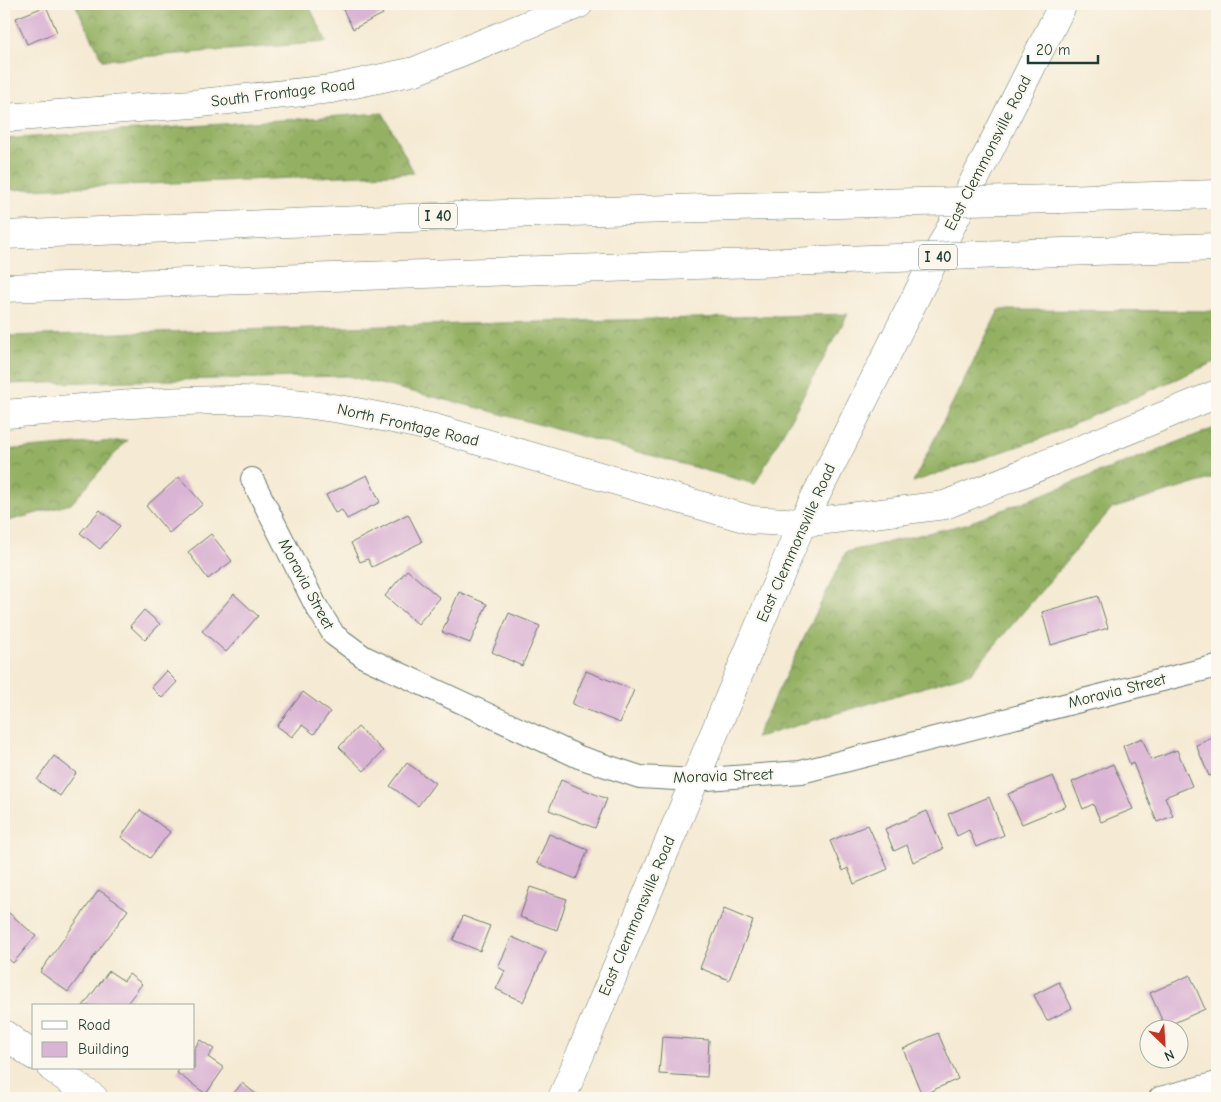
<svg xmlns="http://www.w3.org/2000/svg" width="1221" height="1102" font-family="'Comic Neue',sans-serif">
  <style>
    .forest { fill: url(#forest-crowns); stroke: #5a774c }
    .building { fill: #dab4d4 }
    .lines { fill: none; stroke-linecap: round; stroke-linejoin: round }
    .minor-casing { stroke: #6a7a6c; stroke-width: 24 }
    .major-casing { stroke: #6a7a6c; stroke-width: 29 }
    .highway-casing { stroke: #6a7a6c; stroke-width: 29 }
    .minor { stroke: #fff; stroke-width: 22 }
    .major { stroke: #fff; stroke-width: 28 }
    .highway { stroke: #fff; stroke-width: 28 }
    .highway-bridge-casing { stroke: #6a7a6c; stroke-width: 29; stroke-linecap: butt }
    .highway-bridge { stroke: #fff; stroke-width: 28 }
    .labels { text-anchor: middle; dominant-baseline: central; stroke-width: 4; stroke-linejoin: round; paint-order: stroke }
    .shield { fill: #fbf7ec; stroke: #61756b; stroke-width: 1 }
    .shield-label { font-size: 15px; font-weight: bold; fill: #1f3d34 }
    .street-label { font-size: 16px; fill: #1f3d34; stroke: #fbf7ec }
  </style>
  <defs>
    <pattern id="forest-crowns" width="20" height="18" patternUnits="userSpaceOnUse" patternTransform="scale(1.25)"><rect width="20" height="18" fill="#94b163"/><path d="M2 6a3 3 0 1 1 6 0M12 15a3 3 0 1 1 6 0" fill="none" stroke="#789152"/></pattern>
  </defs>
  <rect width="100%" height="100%" fill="#fbf7ec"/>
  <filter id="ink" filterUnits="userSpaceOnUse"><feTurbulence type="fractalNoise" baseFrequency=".02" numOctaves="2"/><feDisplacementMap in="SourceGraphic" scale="10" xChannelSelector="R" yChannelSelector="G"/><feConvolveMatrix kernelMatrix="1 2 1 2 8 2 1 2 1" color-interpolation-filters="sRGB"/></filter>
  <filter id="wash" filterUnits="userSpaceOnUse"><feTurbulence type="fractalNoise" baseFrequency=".0096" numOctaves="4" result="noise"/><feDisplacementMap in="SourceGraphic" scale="20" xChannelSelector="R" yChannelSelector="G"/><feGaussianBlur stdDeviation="1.12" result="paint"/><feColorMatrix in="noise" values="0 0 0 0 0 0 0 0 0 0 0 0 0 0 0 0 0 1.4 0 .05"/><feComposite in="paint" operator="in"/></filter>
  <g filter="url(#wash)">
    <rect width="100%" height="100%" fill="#f5ead3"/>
    <g class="forest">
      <polygon points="75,4 308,4 327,42 103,60"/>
      <polygon points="383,113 414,173 4,190 4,139"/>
      <polygon points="999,310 1217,311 1217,361 1040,439 913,482"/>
      <polygon points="848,314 755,484 479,408 347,376 4,384 4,336"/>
      <polygon points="1217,427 1217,477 1111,509 971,673 755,738 846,552 966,524"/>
      <polygon points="127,440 71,504 4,522 4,450"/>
    </g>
    <g id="blocks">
      <g class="building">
        <polygon points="340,4 378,4 383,14 353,29"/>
        <polygon points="46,6 57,32 27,44 16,18"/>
        <polygon points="367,475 380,502 347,519 342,510 335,513 326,495"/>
        <polygon points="179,477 203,504 169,533 146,506"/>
        <polygon points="100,510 120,526 100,549 80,533"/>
        <polygon points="408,514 422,542 372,567 368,559 360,562 351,543"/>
        <polygon points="211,534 232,561 208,579 188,552"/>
        <polygon points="407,570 440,598 418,624 385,596"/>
        <polygon points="459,592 487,604 470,643 442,632"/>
        <polygon points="234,594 258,616 226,652 202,631"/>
        <polygon points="1098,596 1108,628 1051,645 1042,612"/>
        <polygon points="144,610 160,624 145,640 130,626"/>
        <polygon points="509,613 540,626 522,666 492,652"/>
        <polygon points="166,671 177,682 162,698 151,687"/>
        <polygon points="586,671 634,690 620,723 572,704"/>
        <polygon points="303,692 330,712 314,734 302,725 292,737 277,726"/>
        <polygon points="358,727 383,751 364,771 339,747"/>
        <polygon points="1217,736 1217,773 1209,776 1196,745"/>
        <polygon points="1142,738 1151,760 1177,750 1192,786 1165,797 1173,816 1157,822 1133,763 1130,765 1123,746"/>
        <polygon points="54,756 76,773 60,796 37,780"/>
        <polygon points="407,763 435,783 418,806 390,786"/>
        <polygon points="1113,764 1133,809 1101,822 1093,804 1083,809 1072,782"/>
        <polygon points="1053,776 1066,806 1022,824 1008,794"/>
        <polygon points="561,780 607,799 595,828 549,810"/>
        <polygon points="989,797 1004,835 976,847 969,830 957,836 948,814"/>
        <polygon points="140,810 170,832 150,858 121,837"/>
        <polygon points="927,811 943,849 913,862 907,845 894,851 885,829"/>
        <polygon points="868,825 888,869 854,884 848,868 843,871 830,841"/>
        <polygon points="549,834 588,850 576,879 537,863"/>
        <polygon points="530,887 567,899 557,930 520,917"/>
        <polygon points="99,890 128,910 68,992 40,972"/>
        <polygon points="724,909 753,921 729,980 700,968"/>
        <polygon points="8,912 36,936 13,963 4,955 4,917"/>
        <polygon points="463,916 490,926 480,951 453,940"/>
        <polygon points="512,937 546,952 523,1002 496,989 505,971 498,967"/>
        <polygon points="109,971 124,981 129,974 142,984 125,1006 83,1006"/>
        <polygon points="1190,975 1205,1009 1165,1027 1150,993"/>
        <polygon points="1059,982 1072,1008 1047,1021 1034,995"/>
        <polygon points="938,1033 958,1079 922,1095 903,1049"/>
        <polygon points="662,1037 709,1040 707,1077 659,1074"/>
        <polygon points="200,1040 214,1049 208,1057 224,1068 206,1094 177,1073 180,1068 194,1068 194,1049"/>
        <polygon points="242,1083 261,1098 230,1098"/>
      </g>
    </g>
  </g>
  <g filter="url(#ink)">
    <use href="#blocks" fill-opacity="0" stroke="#6a7a6c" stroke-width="1"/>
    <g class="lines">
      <defs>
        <g id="minor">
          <polyline points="252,479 315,604 334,635 364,657 579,757 640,777 694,780 801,772 1217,666"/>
          <polyline points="1160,1098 1217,1083"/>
        </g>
        <g id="major">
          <polyline points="4,118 192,104 331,89 415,71 579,4"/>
          <path d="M4,414C79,409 156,400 231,400C299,399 367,413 434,428L751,520L802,523"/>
          <polyline points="4,1034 34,1056"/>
          <polyline points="52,1068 94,1098"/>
          <polyline points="562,1098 802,523 1063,4"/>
        </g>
        <g id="highway">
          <polyline points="1060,199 1217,194"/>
          <polyline points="4,235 504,214 872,203"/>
          <polyline points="1033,253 1217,247"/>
          <polyline points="4,288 843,260"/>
          <polyline points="802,523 945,505 1217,394"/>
        </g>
      </defs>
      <use href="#minor" class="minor-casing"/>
      <use href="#major" class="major-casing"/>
      <use href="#highway" class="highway-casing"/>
      <use href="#minor" class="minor"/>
      <use href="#major" class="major"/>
      <use href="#highway" class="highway"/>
      <defs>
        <g id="highway-bridge">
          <polyline points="872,203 1060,199"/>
          <polyline points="843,260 1033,253"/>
        </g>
      </defs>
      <use href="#highway-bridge" class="highway-bridge-casing"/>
      <use href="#highway-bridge" class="highway-bridge"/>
    </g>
  </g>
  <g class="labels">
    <g class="shield">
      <rect x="419" y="203.5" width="38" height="25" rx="4"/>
      <rect x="919" y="244.5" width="38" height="25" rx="4"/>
    </g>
    <g class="shield-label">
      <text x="438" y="216">I 40</text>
      <text x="938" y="257">I 40</text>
    </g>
    <g class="street-label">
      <text transform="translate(283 93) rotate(-7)">South Frontage Road</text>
      <text transform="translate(988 153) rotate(-63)">East Clemmonsville Road</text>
      <text transform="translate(408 425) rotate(13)">North Frontage Road</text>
      <text transform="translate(796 543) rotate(-66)">East Clemmonsville Road</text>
      <text transform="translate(306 584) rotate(62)">Moravia Street</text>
      <text transform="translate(1117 691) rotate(-14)">Moravia Street</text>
      <text transform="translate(723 776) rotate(-2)">Moravia Street</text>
      <text transform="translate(637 916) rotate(-67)">East Clemmonsville Road</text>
    </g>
  </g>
  <rect width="1221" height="1102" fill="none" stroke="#fbf7ec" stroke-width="20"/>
  <rect x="32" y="1004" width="162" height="65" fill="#fbf7ec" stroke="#a3ada2"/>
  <rect x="42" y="1021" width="25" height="8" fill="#ffffff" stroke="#a3ada2"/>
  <text x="78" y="1030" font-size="15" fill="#1f3d34">Road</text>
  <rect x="42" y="1042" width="25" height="15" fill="#dab4d4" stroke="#a3ada2"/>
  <text x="78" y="1054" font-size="15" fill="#1f3d34">Building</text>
  <g transform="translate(1164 1044) rotate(155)"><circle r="24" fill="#fbf7ec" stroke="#a3ada2"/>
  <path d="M0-4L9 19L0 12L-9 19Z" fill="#c8321e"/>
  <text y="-8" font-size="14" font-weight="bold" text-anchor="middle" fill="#1f3d34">N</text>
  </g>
  <path d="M1028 55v8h70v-8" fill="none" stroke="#1f3d34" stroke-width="2.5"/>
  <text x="1036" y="55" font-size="15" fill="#1f3d34" stroke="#fbf7ec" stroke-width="4" paint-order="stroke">20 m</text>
</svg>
